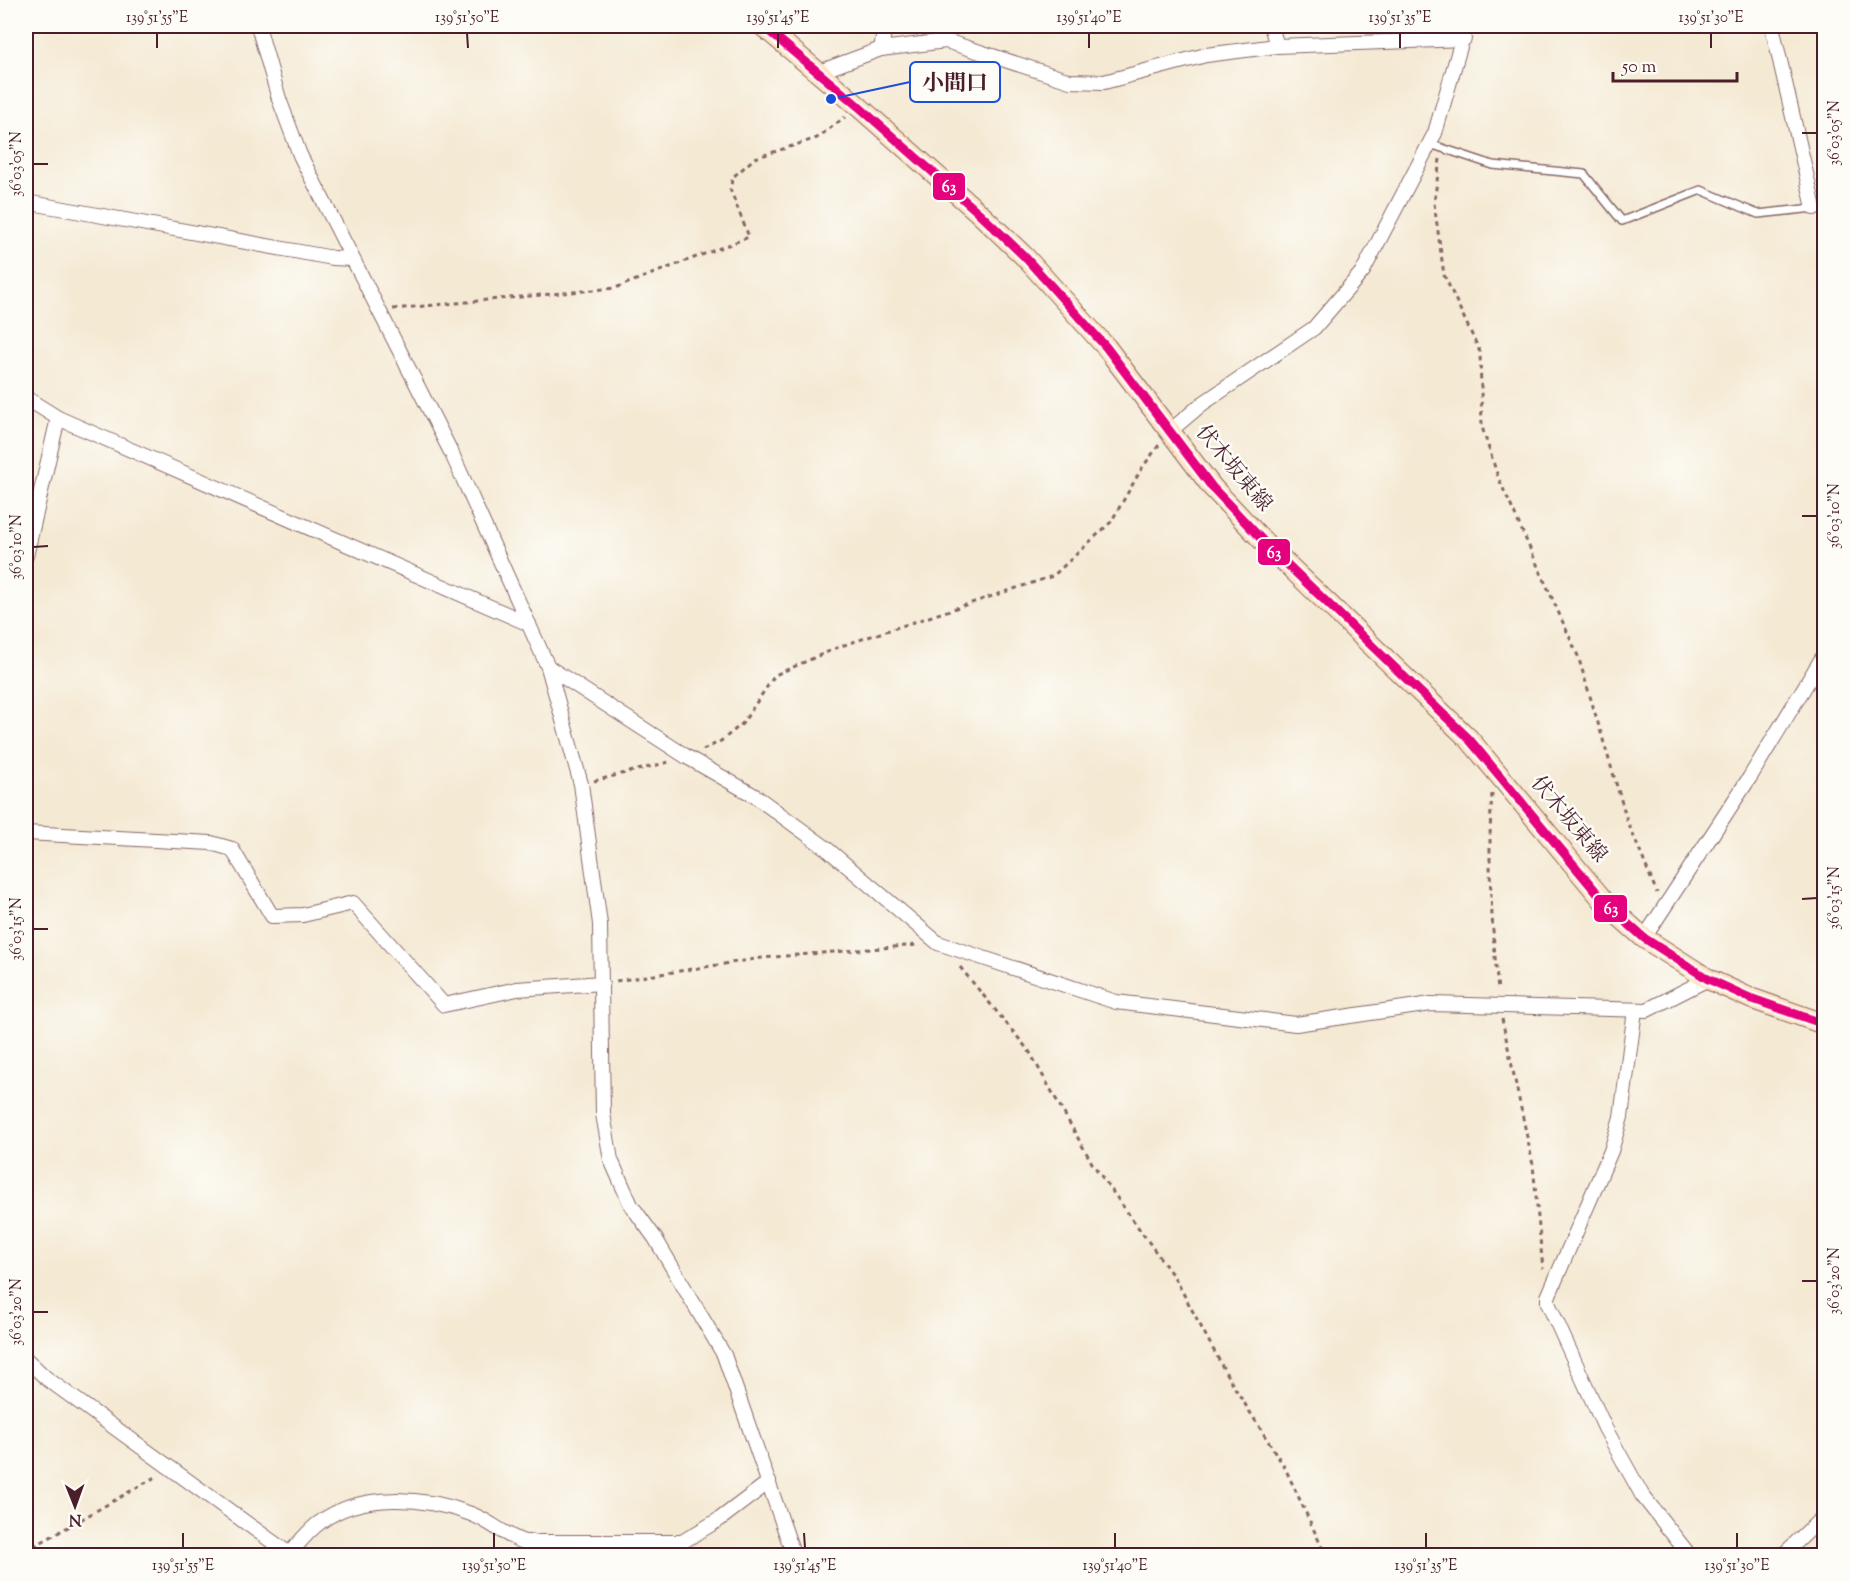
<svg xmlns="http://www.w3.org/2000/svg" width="1850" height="1581" font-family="'Sorts Mill Goudy','Noto Serif JP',serif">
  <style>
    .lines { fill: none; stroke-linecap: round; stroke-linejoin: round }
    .service-casing { stroke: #866666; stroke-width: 10 }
    .minor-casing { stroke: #866666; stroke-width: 16 }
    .secondary-casing { stroke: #866666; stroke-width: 22 }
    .path { stroke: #866666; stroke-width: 3; stroke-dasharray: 4.5 4.5; stroke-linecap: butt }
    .service { stroke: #fff; stroke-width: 7 }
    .minor { stroke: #fff; stroke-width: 14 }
    .secondary { stroke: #ffe4c6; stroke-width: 20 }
    .bus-1-casing { stroke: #fdfcf7; stroke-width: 14 }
    .bus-1 { stroke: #e5007d; stroke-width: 9 }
    .ticks { fill: none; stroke: #4a1f2b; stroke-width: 2 }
    .labels { text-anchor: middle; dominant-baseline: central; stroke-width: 5; stroke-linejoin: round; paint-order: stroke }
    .street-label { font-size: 21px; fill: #4a1f2b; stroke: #fdfcf7 }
    .leader { fill: none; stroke: #1d4ed8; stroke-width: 2 }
    .callout-dot { fill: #1d4ed8; stroke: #fdfcf7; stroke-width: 2 }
    .callout { fill: #fdfcf7; stroke: #1d4ed8; stroke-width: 2 }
    .callout-label { font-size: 22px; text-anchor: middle; font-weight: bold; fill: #4a1f2b }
    .line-badge { stroke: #fdfcf7; stroke-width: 2 }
    .badge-label { font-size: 16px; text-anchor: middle; font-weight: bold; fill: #fff }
    .neatline { fill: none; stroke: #4a1f2b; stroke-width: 2 }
    .ticks-label { font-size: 15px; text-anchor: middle; fill: #4a1f2b }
  </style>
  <rect width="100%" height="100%" fill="#fdfcf7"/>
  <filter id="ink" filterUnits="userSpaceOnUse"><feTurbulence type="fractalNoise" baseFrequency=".0167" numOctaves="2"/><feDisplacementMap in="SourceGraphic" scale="12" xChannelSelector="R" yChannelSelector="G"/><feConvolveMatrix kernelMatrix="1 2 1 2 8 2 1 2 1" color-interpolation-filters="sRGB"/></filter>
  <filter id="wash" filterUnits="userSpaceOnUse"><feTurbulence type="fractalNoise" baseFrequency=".008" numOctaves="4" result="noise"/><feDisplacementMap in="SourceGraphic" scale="24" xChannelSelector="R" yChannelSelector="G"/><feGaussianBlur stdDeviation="1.35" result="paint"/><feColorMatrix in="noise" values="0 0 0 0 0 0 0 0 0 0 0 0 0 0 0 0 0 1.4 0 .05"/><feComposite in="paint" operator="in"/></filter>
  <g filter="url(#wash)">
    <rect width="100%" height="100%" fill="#f4e9d3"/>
  </g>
  <g filter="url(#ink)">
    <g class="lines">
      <defs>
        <polyline id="service" points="1430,144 1493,165 1584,174 1622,221 1701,190 1758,214 1814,208"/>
        <g id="minor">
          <polyline points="258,26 279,99 300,155 452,454 548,667 581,784 600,924 603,1114 611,1160 631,1205 655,1238 724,1355 794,1556"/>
          <polyline points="1271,26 1277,46"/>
          <polyline points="1772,26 1814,208"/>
          <polyline points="881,49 885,26"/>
          <polyline points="819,72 881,49 946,41 1070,81 1104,82 1206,55 1277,46 1464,39"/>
          <polyline points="26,202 333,258 352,259"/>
          <polyline points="26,398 58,418 529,624"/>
          <polyline points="1170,431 1202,404 1314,328 1363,271 1435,133 1466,26"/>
          <polyline points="26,556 58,418"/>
          <polyline points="548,667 687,757 755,796 826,848 938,943 1116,1002 1296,1024 1431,1004 1647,1010 1708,979"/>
          <polyline points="26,833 211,843 232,849 272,916 303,915 353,903 444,1005 517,989 602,983"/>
          <polyline points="1644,938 1750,777 1824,655"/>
          <polyline points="1635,1010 1621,1117 1611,1151 1548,1297 1548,1303 1605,1428 1642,1495 1690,1556"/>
          <polyline points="26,1359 46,1378 292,1556"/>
          <path d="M290,1553C299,1543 308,1531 319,1523C361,1491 425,1497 471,1514C490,1521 505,1536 524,1542H682L720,1519L769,1482"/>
          <polyline points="1782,1556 1824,1516"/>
        </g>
        <polyline id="secondary" points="763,26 858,106 979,213 1025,257 1106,347 1212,487 1265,543 1469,739 1608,906 1644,938 1708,979 1750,998 1824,1024"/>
      </defs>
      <use href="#service" class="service-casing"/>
      <use href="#minor" class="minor-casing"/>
      <use href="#secondary" class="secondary-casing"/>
      <g class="path">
        <polyline points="1440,159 1434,203 1444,275 1480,352 1482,427 1498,477 1578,656 1627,820 1657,893"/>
        <polyline points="393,309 615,288 749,237 730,189 733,177 755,158 817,138 845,117"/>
        <polyline points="703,750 721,741 742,724 775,675 841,646 1053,576 1111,522 1142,468 1159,445"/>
        <polyline points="594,781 669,762"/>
        <path d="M1492,794C1487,860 1492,926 1498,991"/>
        <polyline points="960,967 1029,1051 1092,1163 1176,1280 1228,1377 1285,1468 1326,1556"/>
        <polyline points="616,981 762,958 918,945"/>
        <polyline points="1502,1019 1533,1165 1543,1269"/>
        <polyline points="26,1551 157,1476"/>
      </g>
      <use href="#service" class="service"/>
      <use href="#minor" class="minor"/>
      <use href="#secondary" class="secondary"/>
      <defs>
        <polyline id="bus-1" points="763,26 858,106 979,213 1025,257 1106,347 1212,487 1265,543 1469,739 1608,906 1644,938 1708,979 1750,998 1824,1024"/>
      </defs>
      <use href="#bus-1" class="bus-1-casing"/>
      <use href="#bus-1" class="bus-1"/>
    </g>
  </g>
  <path class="ticks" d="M157,33V48M467,33L468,48M778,33V48M1089,33V48M1400,33V48M1711,33V48M1802,133H1817M33,164H48M1802,516H1817M33,547L48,546M1802,899L1817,898M33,929H48M1802,1281H1817M33,1312H48M183,1533V1548M494,1533V1548M804,1533L805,1548M1115,1533V1548M1426,1533V1548M1737,1533V1548"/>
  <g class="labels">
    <g class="street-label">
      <text transform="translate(1233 469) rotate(50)">伏木坂東線</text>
      <text transform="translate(1568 820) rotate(50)">伏木坂東線</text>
    </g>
  </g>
  <path class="leader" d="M831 99L910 82"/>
  <circle class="callout-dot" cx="831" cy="99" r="6"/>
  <rect class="callout" x="910" y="62" width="90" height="40" rx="6"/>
  <g class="callout-label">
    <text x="955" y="90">小間口</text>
  </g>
  <g class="line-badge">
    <rect x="932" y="172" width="34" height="29" rx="6" fill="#e5007d"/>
    <rect x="1257" y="538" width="34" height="28" rx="6" fill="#e5007d"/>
    <rect x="1593" y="894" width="35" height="29" rx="6" fill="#e5007d"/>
  </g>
  <g class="badge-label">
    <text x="949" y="192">63</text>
    <text x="1274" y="558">63</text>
    <text x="1611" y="914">63</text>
  </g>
  <rect width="1850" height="1581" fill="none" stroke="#fdfcf7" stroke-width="66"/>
  <g transform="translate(75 1506) rotate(179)" stroke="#fdfcf7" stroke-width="4.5" paint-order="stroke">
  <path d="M0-4.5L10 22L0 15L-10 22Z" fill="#4a1f2b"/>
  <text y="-9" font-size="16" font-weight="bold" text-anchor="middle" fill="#4a1f2b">N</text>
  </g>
  <path d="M1613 72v9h124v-9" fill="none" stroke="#4a1f2b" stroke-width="3"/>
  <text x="1622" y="72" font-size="18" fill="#4a1f2b" stroke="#fdfcf7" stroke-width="4.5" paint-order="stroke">50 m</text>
  <rect x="33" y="33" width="1784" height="1515" class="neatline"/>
  <g class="ticks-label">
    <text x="157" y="22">139°51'55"E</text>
    <text x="467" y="22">139°51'50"E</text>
    <text x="778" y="22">139°51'45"E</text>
    <text x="1089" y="22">139°51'40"E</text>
    <text x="1400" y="22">139°51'35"E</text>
    <text x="1711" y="22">139°51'30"E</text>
    <text transform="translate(1834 133) rotate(-90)" y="5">36°03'05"N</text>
    <text transform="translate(16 164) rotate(-90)" y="5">36°03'05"N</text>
    <text transform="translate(1834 516) rotate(-90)" y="5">36°03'10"N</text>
    <text transform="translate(16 547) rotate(-90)" y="5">36°03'10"N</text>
    <text transform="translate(1834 898) rotate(-90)" y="5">36°03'15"N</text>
    <text transform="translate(16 929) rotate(-90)" y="5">36°03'15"N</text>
    <text transform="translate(1834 1281) rotate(-90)" y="5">36°03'20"N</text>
    <text transform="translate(16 1312) rotate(-90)" y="5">36°03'20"N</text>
    <text x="183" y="1570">139°51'55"E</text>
    <text x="494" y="1570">139°51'50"E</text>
    <text x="805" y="1570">139°51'45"E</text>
    <text x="1115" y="1570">139°51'40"E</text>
    <text x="1426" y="1570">139°51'35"E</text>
    <text x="1737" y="1570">139°51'30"E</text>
  </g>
</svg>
